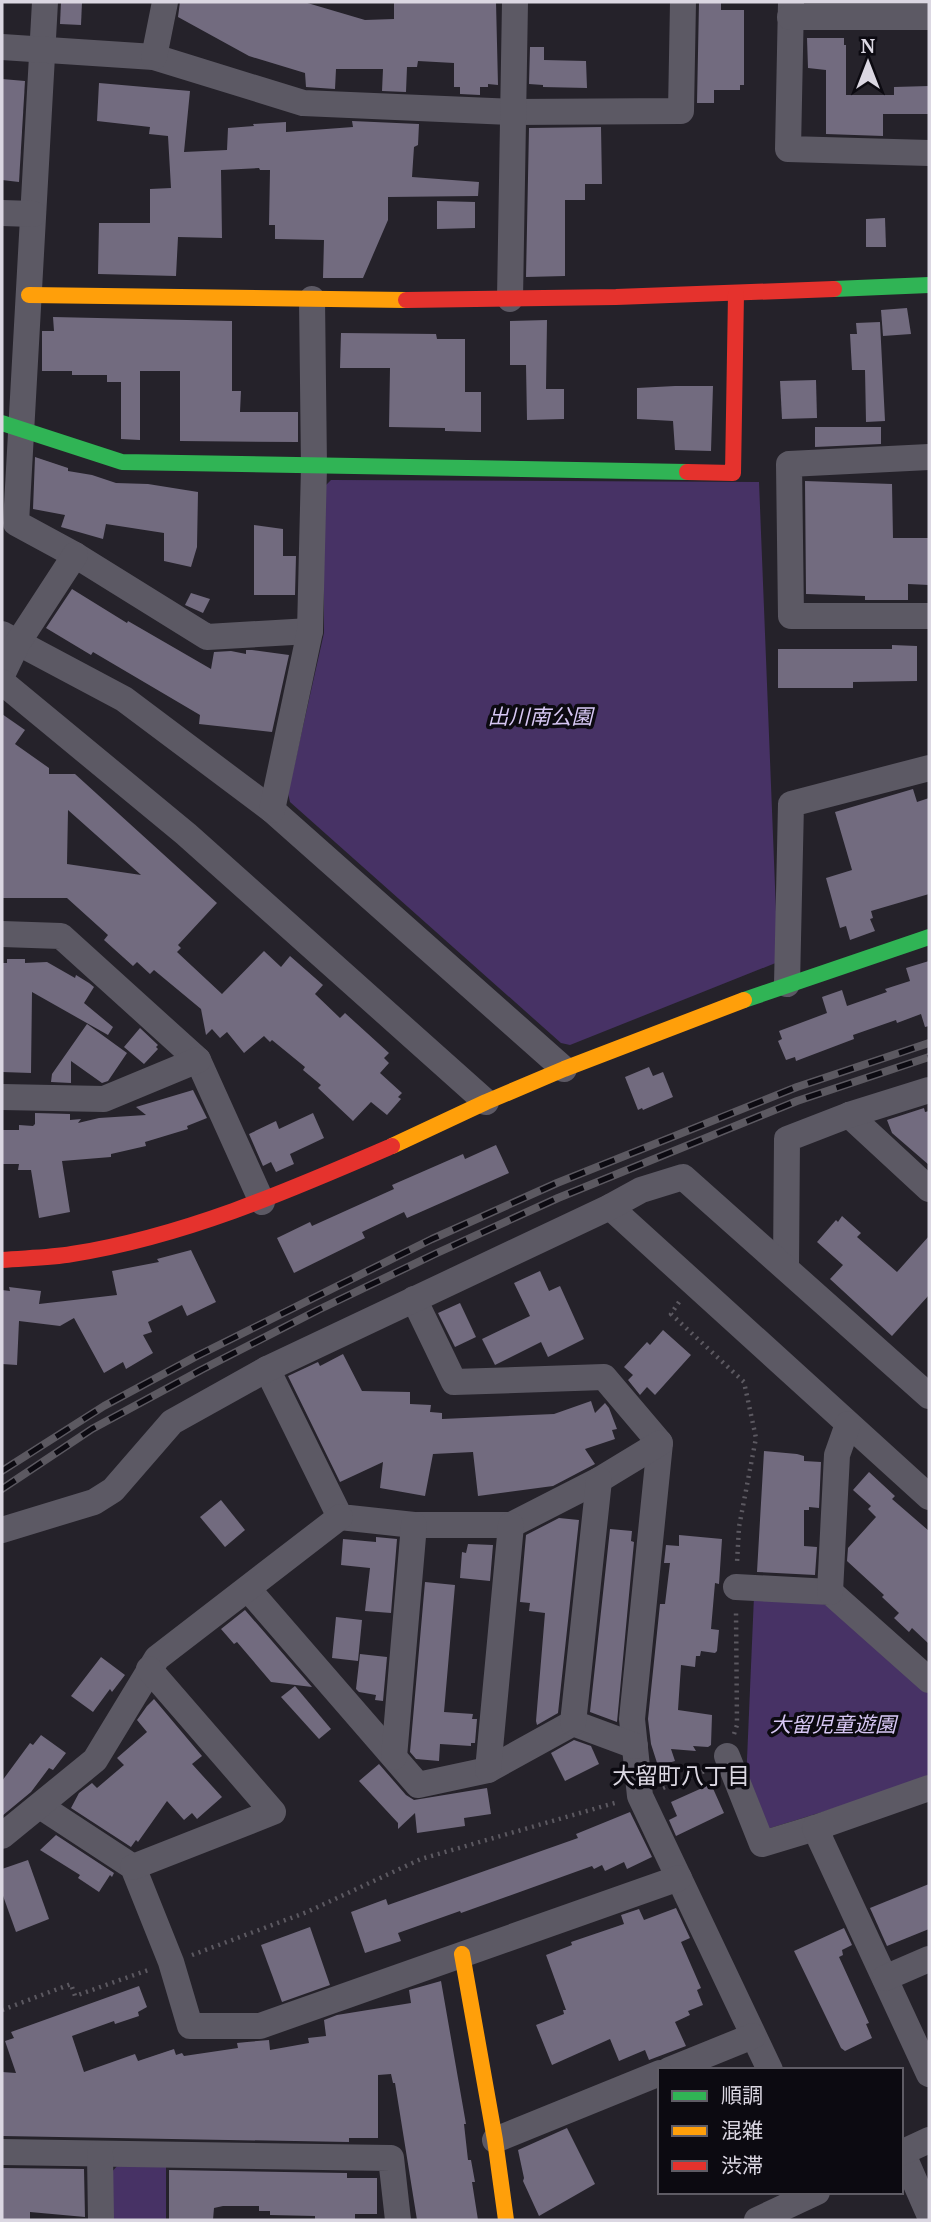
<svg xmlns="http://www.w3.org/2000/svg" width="931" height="2222" font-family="'PT Serif','Noto Sans JP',serif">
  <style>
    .green { fill: #473265 }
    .building { fill: #726b7f; fill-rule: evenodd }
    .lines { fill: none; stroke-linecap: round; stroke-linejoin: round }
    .path { stroke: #5c5961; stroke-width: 4.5; stroke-dasharray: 2 5; stroke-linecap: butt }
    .street { stroke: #5c5964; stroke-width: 26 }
    .fast { stroke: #30b455; stroke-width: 16 }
    .slow { stroke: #ff9f0a; stroke-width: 16 }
    .jam { stroke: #e5322d; stroke-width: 16 }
    .rail-casing { stroke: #5c5961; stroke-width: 8 }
    .rail { stroke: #0c0a11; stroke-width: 5; stroke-dasharray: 16; stroke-linecap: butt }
    .labels { text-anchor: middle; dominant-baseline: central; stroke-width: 7; stroke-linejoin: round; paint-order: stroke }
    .park-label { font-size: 21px; font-style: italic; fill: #d7c7f4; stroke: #0c0a11 }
    .neighbourhood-label { font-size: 23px; fill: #dbd7e2; stroke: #0c0a11 }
  </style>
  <rect width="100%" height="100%" fill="#25222a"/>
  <g class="green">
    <polygon points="331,480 759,482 778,962 570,1045 561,1043 290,802 288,793 324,633 324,487"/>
    <polygon points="754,1596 830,1605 929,1694 929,1779 764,1830 746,1783"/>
    <polygon points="118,2165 166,2166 166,2220 110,2220 110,2174"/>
  </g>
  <g class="building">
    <polygon points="61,2 82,2 81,25 60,24"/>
    <polygon points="180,2 304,2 365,20 394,19 394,2 496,2 498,85 488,84 488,87 480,87 480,95 460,94 460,87 454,87 454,63 418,61 417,67 407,67 406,92 382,91 383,69 336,69 335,89 306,87 305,73 249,56 178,17"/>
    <polygon points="699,2 721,2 721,10 744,10 744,85 740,85 740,90 714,90 714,103 697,103"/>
    <polygon points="807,38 844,38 844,45 846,45 846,95 894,95 894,87 929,86 929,114 883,114 883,136 826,134 826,70 808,68"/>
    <polygon points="530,47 544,47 544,60 586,61 587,88 543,87 543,85 529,84"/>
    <polygon points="2,79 25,81 19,182 2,180"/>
    <polygon points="99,83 190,91 184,152 227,150 228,128 254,126 253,124 286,122 286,132 353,127 352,121 419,124 418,145 414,147 412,177 479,182 478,196 388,197 388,220 363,278 323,278 324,240 275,239 275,225 269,225 270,170 260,170 259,168 221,170 222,238 178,237 176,276 98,274 99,223 150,223 150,189 171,188 168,136 149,134 150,127 97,121"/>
    <polygon points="601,127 602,184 585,184 585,200 565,200 565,276 526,277 529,128"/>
    <polygon points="437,201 475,202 475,228 437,229"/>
    <polygon points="885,218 886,247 866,247 866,219"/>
    <polygon points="907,308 911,334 883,336 881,310"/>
    <polygon points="53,317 232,321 232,391 241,391 240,412 298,412 298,442 180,441 180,371 140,371 140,440 121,439 121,382 107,382 107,375 72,375 72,371 42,371 42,331 54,331"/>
    <polygon points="547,320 546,389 564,389 564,419 527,420 526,365 510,365 510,321"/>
    <polygon points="880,322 885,421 866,422 865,370 852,370 850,334 857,334 856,323"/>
    <polygon points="341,333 436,334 437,339 465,339 465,392 481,392 481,432 445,431 445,428 389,427 390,368 340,368"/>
    <polygon points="816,380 817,418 782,419 780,381"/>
    <polygon points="675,386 713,386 711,451 675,450 673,421 637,419 637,388"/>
    <polygon points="815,427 881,427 881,444 815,447"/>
    <polygon points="35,457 68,468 68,471 92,475 116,483 148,484 198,492 197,547 191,567 164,561 164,533 106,524 103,539 61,527 65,515 33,509"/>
    <polygon points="805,481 892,484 893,538 929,538 929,585 908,584 908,600 865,600 865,596 806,594"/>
    <polygon points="254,525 283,529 283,556 296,556 295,595 254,595"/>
    <polygon points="72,589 127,623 128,621 211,669 214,652 231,651 246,654 246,650 252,650 289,655 272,732 199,724 200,715 93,652 91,655 46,628"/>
    <polygon points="191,593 210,599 203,613 185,605"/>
    <polygon points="892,645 917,646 917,681 853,682 853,688 778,688 778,649 892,649"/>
    <path d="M2,714L25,730L15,744L49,768V774H75L217,903L178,945L181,948L177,952L222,994L264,951L281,967L290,956L323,985L315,994L340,1018L345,1013L389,1053L384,1058L389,1063L380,1073L402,1093L398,1097L401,1099L387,1115L371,1102L353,1121L318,1088L321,1085L303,1070L305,1067L272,1040L270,1042L264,1036L244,1053L227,1032L220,1038L212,1029L206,1035L201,1009L154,970L150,974L137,962L133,966L104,940L108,935L67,898H2ZM68,810L141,875L67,864Z"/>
    <polygon points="913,789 917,802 929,798 929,894 871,911 873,918 870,919 875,931 850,940 846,926 840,928 826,878 852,870 835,812"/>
    <polygon points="7,959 25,959 25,963 47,962 75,978 76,975 89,983 94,987 84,1003 113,1027 108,1035 32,992 31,1073 2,1072 2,963 7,963"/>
    <polygon points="929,961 929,1026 925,1027 921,1014 897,1023 896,1020 853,1035 854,1039 796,1061 795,1057 786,1060 778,1041 782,1039 779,1031 827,1013 822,997 842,990 847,1006 887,992 885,989 910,981 906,968"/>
    <polygon points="87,1024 127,1053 108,1081 102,1083 71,1061 71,1083 51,1082 52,1074"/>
    <polygon points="140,1028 158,1045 156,1047 158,1049 144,1064 124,1047"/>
    <polygon points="649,1067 653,1076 663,1072 673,1097 643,1110 642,1108 638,1110 625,1077"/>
    <polygon points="193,1090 207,1118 187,1126 188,1129 145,1142 146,1146 111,1154 111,1157 62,1161 70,1212 39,1218 31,1170 18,1170 19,1164 2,1164 2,1130 19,1130 19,1125 33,1126 35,1124 35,1113 70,1114 70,1120 81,1119 78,1123 99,1118 146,1115 136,1107"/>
    <polygon points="924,1108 925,1112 929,1111 929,1165 892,1133 887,1120"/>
    <polygon points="313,1113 324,1138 290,1154 294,1164 276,1172 271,1162 263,1166 249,1134 276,1121 279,1129"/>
    <polygon points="496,1145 509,1173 407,1218 404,1212 362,1232 365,1238 294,1273 277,1238 310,1222 312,1226 394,1189 392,1185 463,1154 465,1159"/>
    <polygon points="842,1216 861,1233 857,1237 897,1272 929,1236 929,1295 892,1336 830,1279 843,1265 817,1242 836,1220 838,1222"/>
    <polygon points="191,1250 216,1302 187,1316 182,1305 148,1322 152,1332 143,1335 153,1353 126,1369 123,1362 104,1373 74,1318 60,1326 19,1321 17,1365 2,1364 2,1290 10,1291 9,1287 41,1291 39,1304 117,1295 112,1271 159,1262 157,1259"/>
    <polygon points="540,1271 549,1291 560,1286 584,1339 548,1357 541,1342 495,1365 482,1339 530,1316 514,1283"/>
    <polygon points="460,1303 476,1337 455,1347 438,1313"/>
    <polygon points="663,1330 691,1355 655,1395 647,1387 640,1395 628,1380 633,1375 624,1367 647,1342 650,1345"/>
    <polygon points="343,1354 362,1391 410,1392 410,1404 431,1405 430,1412 442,1413 442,1419 554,1414 591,1401 595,1413 605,1403 609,1408 617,1429 612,1430 615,1439 585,1449 595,1464 553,1486 478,1496 473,1452 433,1454 425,1496 380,1488 383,1462 340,1482 288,1376 318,1362 320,1366"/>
    <polygon points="764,1451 797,1454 804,1456 804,1461 821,1462 819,1508 809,1507 809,1510 804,1510 804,1546 817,1547 815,1575 757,1572"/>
    <polygon points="869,1472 895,1496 892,1499 929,1531 929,1644 912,1628 909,1632 894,1618 899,1613 882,1597 884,1595 847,1561 848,1548 876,1517 868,1509 871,1506 853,1490"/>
    <polygon points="221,1500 245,1530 225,1547 200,1517"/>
    <polygon points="559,1518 579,1520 558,1713 537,1725 536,1721 545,1613 529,1611 530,1603 520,1602 526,1535"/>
    <polygon points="610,1529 632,1531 631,1541 634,1542 617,1722 590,1712"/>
    <polygon points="679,1535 722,1539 719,1584 715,1583 711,1629 719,1630 717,1651 715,1653 701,1651 700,1656 696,1656 695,1667 681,1665 678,1710 712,1715 711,1745 708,1747 693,1746 696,1751 671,1749 675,1761 658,1766 651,1744 648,1719 660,1604 665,1604 670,1563 664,1563 666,1545 679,1546"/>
    <polygon points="376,1537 397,1539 391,1613 365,1611 370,1568 341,1565 343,1539 376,1542"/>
    <polygon points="468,1544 493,1545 490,1581 460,1578 462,1552 466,1553"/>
    <polygon points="425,1582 455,1585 444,1712 473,1714 472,1719 477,1719 475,1743 471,1743 471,1746 440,1744 439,1761 416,1759 410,1752"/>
    <polygon points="245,1610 312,1687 271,1682 237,1642 234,1644 221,1629"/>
    <polygon points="336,1617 362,1620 358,1661 332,1658"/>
    <polygon points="360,1654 387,1657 383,1701 375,1700 376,1695 359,1692 356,1689"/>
    <polygon points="101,1657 125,1675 112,1692 110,1689 93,1712 71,1696"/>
    <polygon points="295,1686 331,1729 319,1739 281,1697"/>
    <polygon points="154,1699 202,1756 192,1764 222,1797 197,1819 192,1813 184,1820 167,1801 138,1842 136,1840 131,1847 71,1808 79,1793 92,1783 97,1788 124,1765 117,1758 147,1732 137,1720 147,1706"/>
    <polygon points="41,1735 66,1753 53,1770 49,1768 31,1792 2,1816 2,1781 30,1743 33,1745"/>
    <polygon points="574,1740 591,1746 599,1764 565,1781 551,1753"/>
    <polygon points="379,1764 406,1795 414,1800 487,1788 491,1814 464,1818 465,1826 417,1833 415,1813 398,1829 398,1823 359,1781"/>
    <polygon points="711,1784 724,1813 676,1836 669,1820 677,1816 671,1802"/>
    <polygon points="630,1812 652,1857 627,1869 624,1862 605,1871 602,1865 594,1869 592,1866 461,1913 460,1911 398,1933 401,1941 365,1953 351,1912 386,1899 388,1905 425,1892 578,1838 576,1834"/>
    <polygon points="56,1835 114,1873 112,1877 110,1875 99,1892 78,1878 80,1875 40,1850"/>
    <polygon points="28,1860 49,1919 16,1932 2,1893 2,1869"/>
    <polygon points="929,1884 929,1929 887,1946 870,1908"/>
    <polygon points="676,1908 690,1938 681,1942 701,1988 697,1990 703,2005 688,2011 690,2015 675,2022 686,2046 649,2060 645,2050 619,2061 610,2039 552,2065 536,2025 564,2014 563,2010 566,2010 546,1955 572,1945 571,1942 624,1924 621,1915 639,1909 644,1920"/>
    <polygon points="310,1927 330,1985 282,2002 261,1945"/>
    <polygon points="844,1928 852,1945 842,1950 843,1955 839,1957 869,2023 866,2024 872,2038 845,2051 841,2048 794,1951"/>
    <polygon points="441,1981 466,2124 464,2124 468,2160 471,2160 475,2182 472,2182 478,2220 417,2220 395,2083 393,2083 391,2074 378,2075 378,2138 349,2138 349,2142 2,2136 2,2072 16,2073 5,2041 14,2038 11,2032 139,1986 147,2007 138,2012 139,2016 115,2024 114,2021 72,2036 84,2072 135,2054 138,2061 174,2049 176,2055 182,2053 184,2056 238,2048 237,2043 247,2042 269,2040 270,2050 309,2043 308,2038 326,2036 324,2020 337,2015 411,2003 409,1990"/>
    <polygon points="567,2128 595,2184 539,2216 523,2181 524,2178 518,2150"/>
    <polygon points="2,2168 84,2169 85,2217 30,2212 30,2220 2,2220"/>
    <polygon points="169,2170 347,2173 347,2178 377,2178 377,2214 355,2214 355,2220 315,2220 315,2216 270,2215 270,2211 259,2211 259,2206 223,2206 214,2208 213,2220 169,2219"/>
  </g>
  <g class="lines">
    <g class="path">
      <polyline points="679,1302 671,1314 744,1382 756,1438 739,1527 737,1563"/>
      <polyline points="734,1734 737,1725 736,1611"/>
      <polyline points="663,1788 707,1770"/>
      <polyline points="192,1955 307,1912 421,1859 618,1802"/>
      <polyline points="2,2010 71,1984 75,1996 151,1969"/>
    </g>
    <g class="street">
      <polyline points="45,2 16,523 75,555 207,637 310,631"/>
      <polyline points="791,2 788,149 929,153"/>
      <polyline points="790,17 929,17"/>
      <polyline points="2,47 154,57 303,103 513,112 681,111 683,2"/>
      <polyline points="154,57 165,2"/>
      <polyline points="2,213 33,214"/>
      <polyline points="510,299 515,2"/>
      <polyline points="929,457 789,464 791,616 929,616"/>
      <polyline points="2,634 124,699 272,810 564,1069"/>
      <polyline points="2,675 17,644 75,555"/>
      <polyline points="2,682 186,834 486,1102"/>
      <polyline points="272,810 310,631 314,467 312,299"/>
      <polyline points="2,934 61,936 198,1060 262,1202"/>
      <polyline points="787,984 791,804 929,768"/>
      <polyline points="2,1097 104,1099 198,1060"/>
      <polyline points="849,1115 929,1189"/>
      <polyline points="610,1207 929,1497"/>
      <polyline points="786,1266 787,1139 849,1115 929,1090"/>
      <polyline points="414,1299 454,1382 604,1377 660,1443 632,1719 640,1796 770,2070"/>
      <polyline points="267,1369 340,1517 414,1525 511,1525 599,1480 660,1443"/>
      <polyline points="2,1530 94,1502 113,1490 172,1422 267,1369 610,1207 641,1190 683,1177 929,1396"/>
      <polyline points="736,1587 830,1592 929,1680"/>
      <polyline points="248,1589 418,1785 488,1770 573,1723 635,1746"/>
      <polyline points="830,1592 837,1455 848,1424"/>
      <polyline points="573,1723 599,1480"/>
      <polyline points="727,1756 762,1844 815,1828"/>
      <polyline points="394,1757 414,1525"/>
      <polyline points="488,1770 511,1525"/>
      <polyline points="929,1788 815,1828 929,2074"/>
      <polyline points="40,1806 133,1867 171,1962 190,2026 260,2026 679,1878"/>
      <polyline points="2,1836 95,1760 157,1658 340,1517"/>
      <polyline points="133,1867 273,1812 149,1669"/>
      <polyline points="885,1978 929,1959"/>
      <polyline points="669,2070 753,2036"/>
      <polyline points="495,2140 660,2073"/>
      <polyline points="2,2152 391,2158 398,2220"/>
      <polyline points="902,2152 929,2214"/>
      <polyline points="901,2153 929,2140"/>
      <polyline points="100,2154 101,2220"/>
      <polyline points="757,2220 817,2192"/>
    </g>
    <g class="fast">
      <polyline points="834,289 929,285"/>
      <polyline points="2,423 122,462 687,472"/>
      <polyline points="744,1000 929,937"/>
    </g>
    <g class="slow">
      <polyline points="29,295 406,300"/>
      <polyline points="392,1146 486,1102 564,1069 744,1000"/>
      <polyline points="462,1954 495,2140 506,2220"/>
    </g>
    <g class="jam">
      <polyline points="406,300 616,297 834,289"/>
      <polyline points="687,472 733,473 736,294"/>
      <path d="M2,1260C25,1258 49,1258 72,1254C185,1236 288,1191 392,1146"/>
    </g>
    <defs>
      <g id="rail">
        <polyline points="2,1471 104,1406 195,1357 432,1239 557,1183 797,1087 929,1043"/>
        <polyline points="2,1489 92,1429 201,1370 318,1310 437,1253 558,1198 797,1101 929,1057"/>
      </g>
    </defs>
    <use href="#rail" class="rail-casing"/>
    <use href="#rail" class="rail"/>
  </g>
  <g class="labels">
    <g class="park-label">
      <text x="540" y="716">出川南公園</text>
      <text x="833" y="1724">大留児童遊園</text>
    </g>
    <g class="neighbourhood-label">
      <text x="681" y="1775">大留町八丁目</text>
    </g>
  </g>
  <rect width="931" height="2222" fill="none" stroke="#dbd7e2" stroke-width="7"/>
  <rect x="658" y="2068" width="245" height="126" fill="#0c0a11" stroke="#5f5c65" stroke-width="2"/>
  <rect x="672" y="2091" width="35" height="10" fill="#30b455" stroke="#5f5c65" stroke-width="2"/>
  <text x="721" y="2103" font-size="21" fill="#dbd7e2">順調</text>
  <rect x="672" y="2126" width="35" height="10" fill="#ff9f0a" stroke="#5f5c65" stroke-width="2"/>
  <text x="721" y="2138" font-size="21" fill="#dbd7e2">混雑</text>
  <rect x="672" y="2161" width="35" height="10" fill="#e5322d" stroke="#5f5c65" stroke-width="2"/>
  <text x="721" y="2173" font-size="21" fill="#dbd7e2">渋滞</text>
  <g transform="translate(868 63)" stroke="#0c0a11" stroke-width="5" paint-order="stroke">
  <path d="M0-5L12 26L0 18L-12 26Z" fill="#dbd7e2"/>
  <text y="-10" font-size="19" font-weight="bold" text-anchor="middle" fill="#dbd7e2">N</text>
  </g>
</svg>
